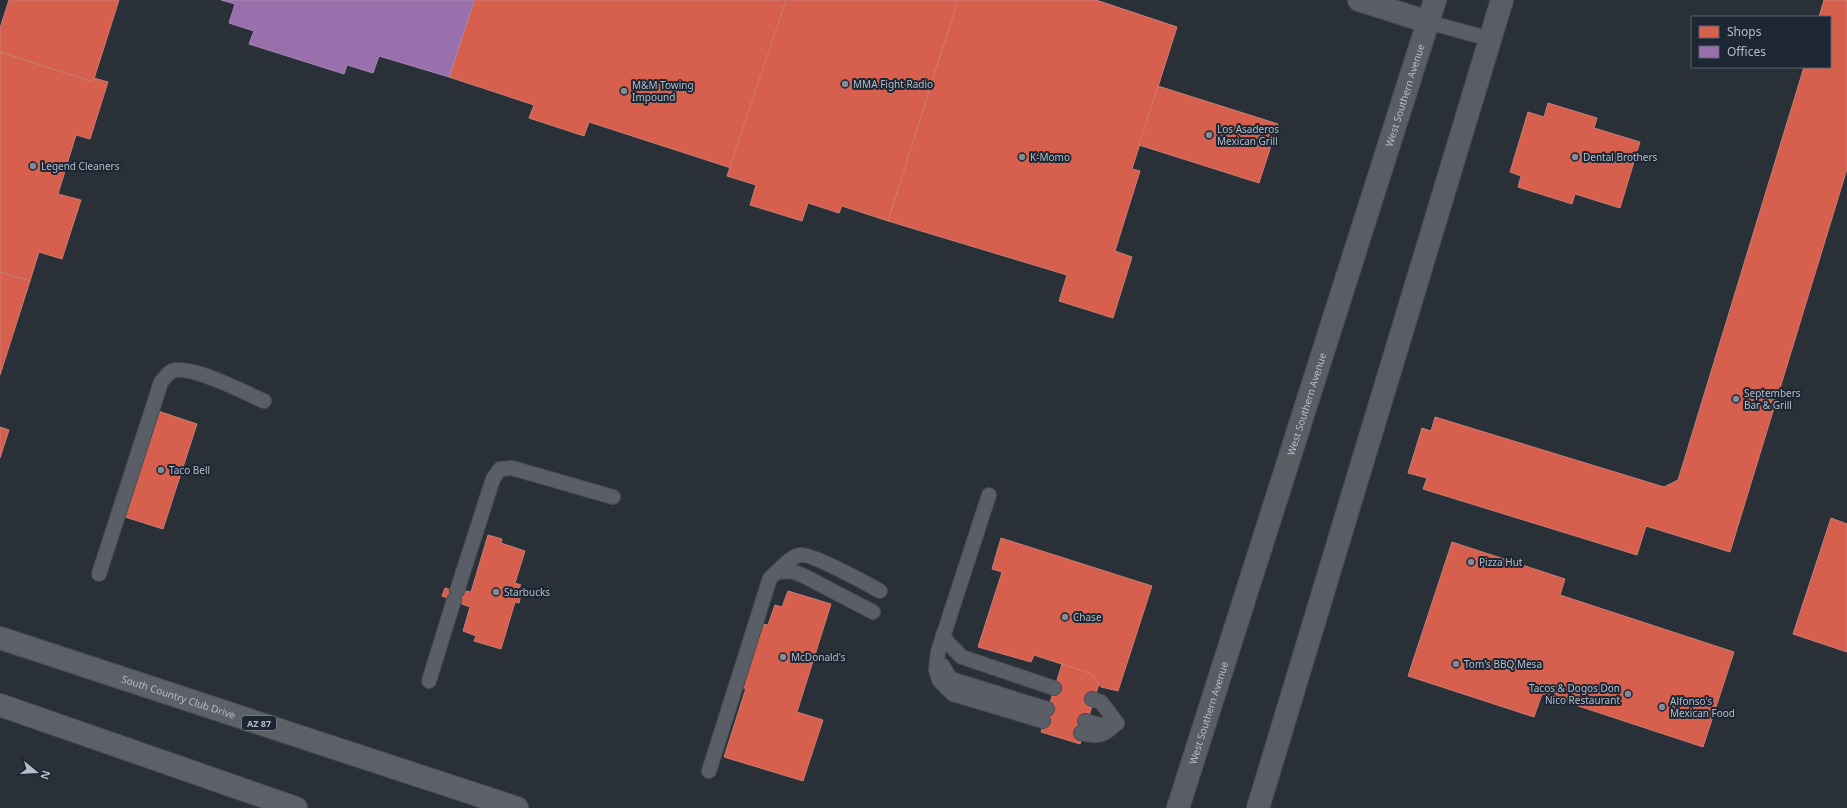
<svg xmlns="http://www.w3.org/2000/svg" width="1847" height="808" font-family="'Noto Sans',sans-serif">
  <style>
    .shops { fill: #d6604d; stroke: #cc7c72 }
    .offices { fill: #9970ab; stroke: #a187b4 }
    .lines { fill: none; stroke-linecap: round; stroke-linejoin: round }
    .lane-casing { stroke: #484c53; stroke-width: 16 }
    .street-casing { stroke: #484c53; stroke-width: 24 }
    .secondary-casing { stroke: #484c53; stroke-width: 24 }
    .primary-casing { stroke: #484c55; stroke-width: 24 }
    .lane { stroke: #5a5e66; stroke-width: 14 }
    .street { stroke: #5a5e66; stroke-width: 22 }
    .secondary { stroke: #595d64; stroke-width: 22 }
    .primary { stroke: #5c6168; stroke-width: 22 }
    .poi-dot { fill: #848b96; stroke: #1d2633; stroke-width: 1.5 }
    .labels { text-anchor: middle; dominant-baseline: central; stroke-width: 4; stroke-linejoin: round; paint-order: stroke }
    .shield { fill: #1d2633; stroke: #878f9c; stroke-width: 1 }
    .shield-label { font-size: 9px; font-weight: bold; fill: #b4bcc9 }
    .poi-label { font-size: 10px; fill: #b4bcc9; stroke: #1d2633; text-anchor: start }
    .street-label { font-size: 10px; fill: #b4bcc9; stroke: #1d2633 }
  </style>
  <rect width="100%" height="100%" fill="#2a3038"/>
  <g class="shops">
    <polygon points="9,0 119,0 93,82 0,52 0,28"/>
    <polygon points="474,0 786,0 731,168 589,122 584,136 529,118 534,105 449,77"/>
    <polygon points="786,0 958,0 888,221 842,206 839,213 808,203 802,221 750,205 756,185 727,176"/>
    <polygon points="958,0 1096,0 1177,27 1132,169 1140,171 1115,251 1132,257 1113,318 1059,301 1067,275 888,221"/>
    <polygon points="1824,0 1847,0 1847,169 1730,552 1646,526 1637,555 1423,489 1427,478 1408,473 1422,428 1431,431 1435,417 1664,487 1678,480 1804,67 1830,67 1830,17 1819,17"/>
    <polygon points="0,52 93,82 94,78 108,82 90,139 76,135 58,194 81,200 62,259 39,252 30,281 0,272"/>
    <polygon points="1158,86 1278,124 1259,183 1139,145"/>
    <polygon points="1548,103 1597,118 1594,128 1640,142 1620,208 1575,194 1572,204 1518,187 1521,176 1510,172 1528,112 1544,117"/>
    <polygon points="0,272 30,281 0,375"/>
    <polygon points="158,411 197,424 163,529 125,517"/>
    <polygon points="0,427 9,430 0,458"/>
    <polygon points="1831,518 1847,524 1847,652 1793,634"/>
    <polygon points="488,535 502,539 501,543 525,551 515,583 521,585 519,588 522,589 519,603 515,602 501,649 474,641 476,636 463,631 470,607 462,604 462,603 442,596 445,588 464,594 465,591 471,592"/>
    <polygon points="1001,538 1152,586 1118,691 1101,687 1092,674 1034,655 1031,662 978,647 1002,572 992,569"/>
    <polygon points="1452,542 1565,579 1560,595 1734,652 1703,747 1542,694 1534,717 1408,676"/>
    <polygon points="788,591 831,604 797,712 823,720 803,781 724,757 746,688 742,688 762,624 768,625 775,605 782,607"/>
    <polygon points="1062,664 1092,674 1099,684 1080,744 1041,732"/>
  </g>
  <polygon class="offices" points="221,0 474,0 449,77 379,56 373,73 347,65 344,74 249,44 254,31 229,23 235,4"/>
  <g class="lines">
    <defs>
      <g id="lane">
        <polyline points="1428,22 1490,39"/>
        <polyline points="989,495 938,652 936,670 939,680 953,694 1043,721"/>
        <polyline points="777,572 791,571 804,576 873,612"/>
        <path d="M99,574L161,382C164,379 168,373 172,371C191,364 245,393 264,401"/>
        <polyline points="457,591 493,479 500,469 512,468 613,497"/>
        <polyline points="943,635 948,643 962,657 1054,688"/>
        <polyline points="942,665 951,679 1047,709"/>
        <polyline points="429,681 454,600"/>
        <polyline points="1092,699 1101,702 1117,723"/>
        <polyline points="1085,721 1101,725 1117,723"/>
        <path d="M1081,733C1099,738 1104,735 1117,723"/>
        <path d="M709,771L770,578C779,571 789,557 800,555C811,553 867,584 880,591"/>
      </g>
      <polyline id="street" points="1359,0 1428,22"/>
      <g id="secondary">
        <path id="s1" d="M1178,808L1435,0"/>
        <polyline points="1258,808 1502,0"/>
      </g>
      <g id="primary">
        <path id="s2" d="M0,638L517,808"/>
        <polyline points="0,705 296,808"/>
      </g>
    </defs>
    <use href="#lane" class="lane-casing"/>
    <use href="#street" class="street-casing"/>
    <use href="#secondary" class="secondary-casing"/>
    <use href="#primary" class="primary-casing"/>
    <use href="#lane" class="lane"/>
    <use href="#street" class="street"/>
    <use href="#secondary" class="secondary"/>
    <use href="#primary" class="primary"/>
  </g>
  <g class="poi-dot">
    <circle cx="845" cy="84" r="4"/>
    <circle cx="624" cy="91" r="4"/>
    <circle cx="1209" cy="135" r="4"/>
    <circle cx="1022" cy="157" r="4"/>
    <circle cx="1575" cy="157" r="4"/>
    <circle cx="33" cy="166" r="4"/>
    <circle cx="1736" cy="399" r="4"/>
    <circle cx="161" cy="470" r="4"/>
    <circle cx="1471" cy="562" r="4"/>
    <circle cx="496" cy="592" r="4"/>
    <circle cx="1065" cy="617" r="4"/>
    <circle cx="783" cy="657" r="4"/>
    <circle cx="1456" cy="664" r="4"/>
    <circle cx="1628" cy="694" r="4"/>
    <circle cx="1662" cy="707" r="4"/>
  </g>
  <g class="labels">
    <rect class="shield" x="242" y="716" width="34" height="14" rx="3"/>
    <g class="shield-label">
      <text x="259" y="723">AZ 87</text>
    </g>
    <g class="poi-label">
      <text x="853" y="84">MMA Fight Radio</text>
      <text x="632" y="85">M&amp;M Towing<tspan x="632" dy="12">Impound</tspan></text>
      <text x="1217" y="129">Los Asaderos<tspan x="1217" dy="12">Mexican Grill</tspan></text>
      <text x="1030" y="157">K-Momo</text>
      <text x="1583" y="157">Dental Brothers</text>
      <text x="41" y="166">Legend Cleaners</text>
      <text x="1744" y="393">Septembers<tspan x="1744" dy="12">Bar &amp; Grill</tspan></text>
      <text x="169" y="470">Taco Bell</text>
      <text x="1479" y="562">Pizza Hut</text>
      <text x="504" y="592">Starbucks</text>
      <text x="1073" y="617">Chase</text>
      <text x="791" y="657">McDonald's</text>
      <text x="1464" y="664">Tom's BBQ Mesa</text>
      <text x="1620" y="688" text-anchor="end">Tacos &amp; Dogos Don<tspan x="1620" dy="12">Nico Restaurant</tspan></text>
      <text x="1670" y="701">Alfonso's<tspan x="1670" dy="12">Mexican Food</tspan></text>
    </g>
    <g class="street-label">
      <text stroke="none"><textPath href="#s1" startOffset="748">West Southern Avenue</textPath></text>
      <text stroke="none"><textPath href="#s1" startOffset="424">West Southern Avenue</textPath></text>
      <text stroke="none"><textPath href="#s2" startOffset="188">South Country Club Drive</textPath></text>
      <text stroke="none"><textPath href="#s1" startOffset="100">West Southern Avenue</textPath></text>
    </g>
  </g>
  <rect x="1691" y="16" width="140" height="52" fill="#1d2633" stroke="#59626f"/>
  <rect x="1699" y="26" width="20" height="12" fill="#d6604d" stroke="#59626f"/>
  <text x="1727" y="36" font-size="12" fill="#b4bcc9">Shops</text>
  <rect x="1699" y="46" width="20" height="12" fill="#9970ab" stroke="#59626f"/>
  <text x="1727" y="56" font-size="12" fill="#b4bcc9">Offices</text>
  <g transform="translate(36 772) rotate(108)" stroke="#1d2633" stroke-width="3" paint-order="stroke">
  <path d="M0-3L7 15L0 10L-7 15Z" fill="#b4bcc9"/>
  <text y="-6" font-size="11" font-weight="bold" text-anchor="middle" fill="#b4bcc9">N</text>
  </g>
</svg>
